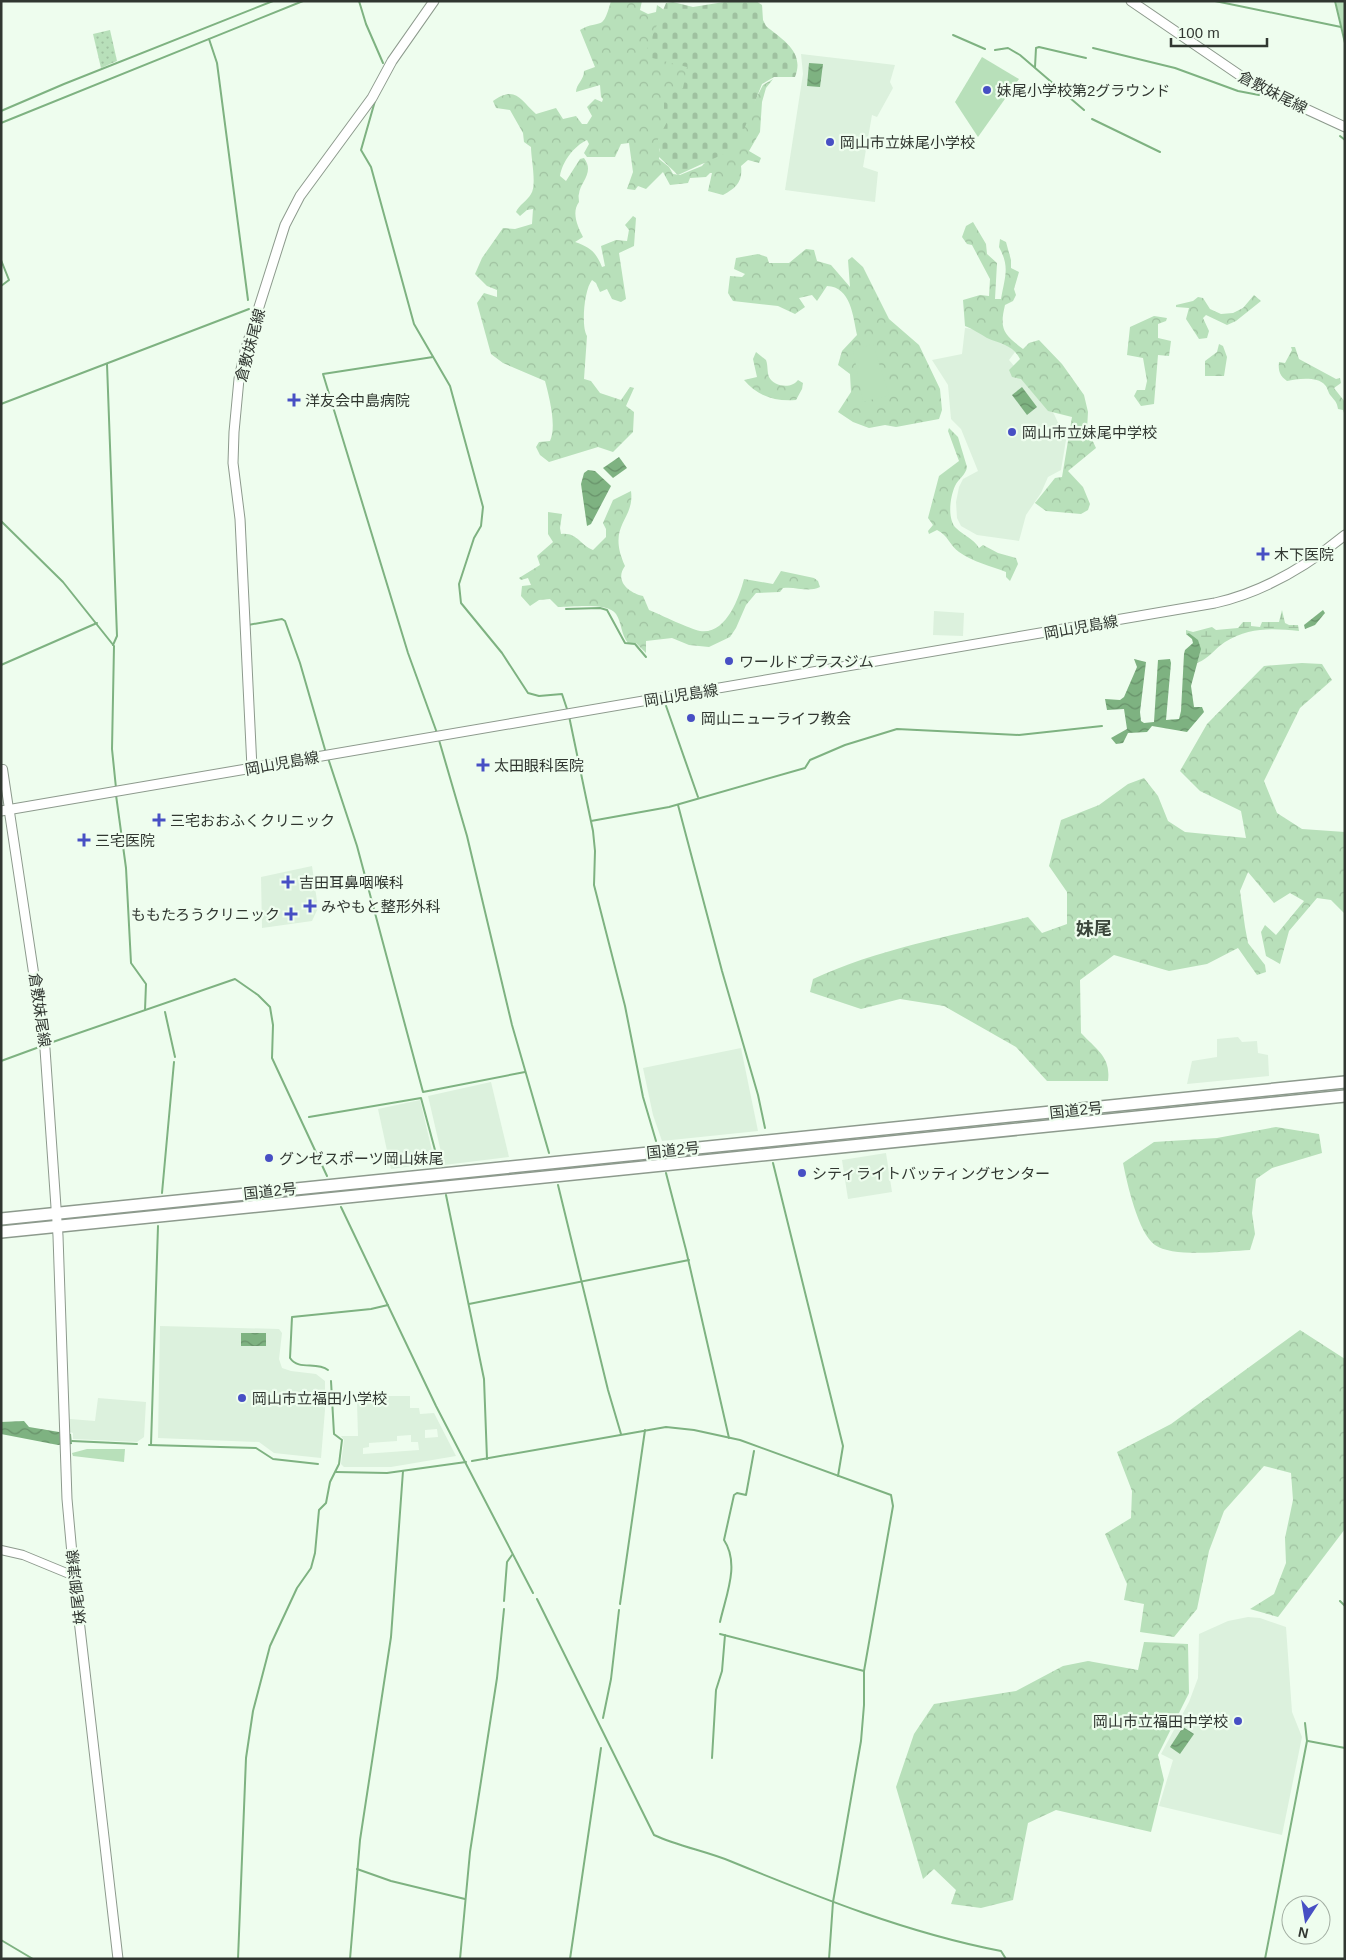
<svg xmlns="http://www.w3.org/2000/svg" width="1346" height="1960" font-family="Helvetica,'Noto Sans JP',sans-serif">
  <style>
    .built { fill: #dcf1dd; fill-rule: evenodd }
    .grass { fill: url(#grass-dots) }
    .forest { fill: url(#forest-crowns) }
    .wetland { fill: url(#wetland-marsh) }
    .cemetery { fill: url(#cemetery-stones) }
    .park { fill: #b8e0ba }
    .water { fill: url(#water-waves) }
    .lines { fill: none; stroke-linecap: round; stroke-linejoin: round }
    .stream { stroke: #7eb281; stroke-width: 2 }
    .minor-casing { stroke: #8d9a8d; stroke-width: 10 }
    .major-casing { stroke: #8d9a8d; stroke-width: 11 }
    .highway-casing { stroke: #8d9a8d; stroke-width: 14 }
    .minor { stroke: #fff; stroke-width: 8 }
    .major { stroke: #fff; stroke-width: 9 }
    .highway { stroke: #fff; stroke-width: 11 }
    .poi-dot { fill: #474fc4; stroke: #eefdee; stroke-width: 2 }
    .labels { text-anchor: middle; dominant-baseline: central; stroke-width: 4.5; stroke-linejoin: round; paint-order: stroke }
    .poi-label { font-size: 15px; fill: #313731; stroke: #eefdee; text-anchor: start }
    .street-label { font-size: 15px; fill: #313731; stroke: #eefdee }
    .quarter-label { font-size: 18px; font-weight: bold; fill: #3c483c; stroke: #eefdee }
  </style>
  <defs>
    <pattern id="grass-dots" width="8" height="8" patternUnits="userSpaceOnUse" patternTransform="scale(1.25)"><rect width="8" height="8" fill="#b8e0ba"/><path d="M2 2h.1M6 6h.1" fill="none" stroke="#9fc1a0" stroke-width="1.8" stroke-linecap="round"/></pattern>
    <pattern id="forest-crowns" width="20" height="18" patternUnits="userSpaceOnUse" patternTransform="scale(1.25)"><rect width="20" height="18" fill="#b8e0ba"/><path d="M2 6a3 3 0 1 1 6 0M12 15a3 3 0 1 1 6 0" fill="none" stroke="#9fc1a0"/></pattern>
    <pattern id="wetland-marsh" width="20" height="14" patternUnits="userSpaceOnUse" patternTransform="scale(1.25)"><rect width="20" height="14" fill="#b8e0ba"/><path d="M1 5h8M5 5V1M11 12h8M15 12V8" fill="none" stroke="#9fc1a0"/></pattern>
    <pattern id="cemetery-stones" width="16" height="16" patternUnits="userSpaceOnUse" patternTransform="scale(1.25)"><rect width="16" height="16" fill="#b8e0ba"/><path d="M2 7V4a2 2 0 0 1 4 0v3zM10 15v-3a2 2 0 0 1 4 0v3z" fill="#9fc1a0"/></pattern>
    <pattern id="water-waves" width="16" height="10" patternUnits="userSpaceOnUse" patternTransform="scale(1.25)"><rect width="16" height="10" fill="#7eb281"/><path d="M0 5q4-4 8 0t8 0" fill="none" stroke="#68926a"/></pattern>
  </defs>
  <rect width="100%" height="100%" fill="#eefdee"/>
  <g class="built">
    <polygon points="801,54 895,65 890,82 893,88 877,117 872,115 863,167 878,172 875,202 785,190 803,74"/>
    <polygon points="965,328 992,331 1015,352 1009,360 1054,414 1066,440 1061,470 1048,477 1041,493 1026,515 1019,541 977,535 961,526 957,518 956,502 959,487 963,479 978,471 961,429 951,419 948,385 932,360 962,354"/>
    <polygon points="934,611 964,613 963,636 933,635"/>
    <polygon points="312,866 318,908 312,921 262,928 261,877"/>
    <polygon points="1238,1037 1242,1042 1257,1041 1258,1053 1268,1055 1269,1076 1187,1084 1192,1061 1217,1057 1217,1039"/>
    <polygon points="741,1048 758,1131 662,1141 653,1115 643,1068"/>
    <polygon points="491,1082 509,1157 444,1165 428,1096"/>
    <polygon points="420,1100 435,1163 391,1169 378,1109"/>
    <polygon points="886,1153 892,1192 848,1199 842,1160"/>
    <polygon points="160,1326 279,1329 282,1333 279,1359 282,1368 291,1371 316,1374 325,1381 325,1410 321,1458 274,1453 259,1442 158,1438"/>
    <path d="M369,1396H410V1408H419L420,1414L434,1413L456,1456L391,1467H344L341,1464L344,1440L341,1436H358L357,1402H369ZM437,1429L438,1437L425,1438V1430ZM411,1435V1442H418L419,1450L363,1454V1448L369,1447V1443L397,1441V1436Z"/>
    <polygon points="98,1398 146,1402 144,1437 137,1442 73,1439 73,1433 70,1432 70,1419 95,1421"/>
    <polygon points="1248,1617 1260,1618 1286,1627 1292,1712 1302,1737 1282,1835 1159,1806 1173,1760 1161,1754 1189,1702 1198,1678 1199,1634 1228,1621"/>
  </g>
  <polygon class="grass" points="110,30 117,61 101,68 93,34"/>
  <g class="forest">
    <path d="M611,1H642L640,10L648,14L656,12L657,5L667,12L695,64L660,143L659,159L669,167L673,174L680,175L702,166L747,116L763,85L773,79L766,88L762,102L760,132L749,151L761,158L759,163L748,160L741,166C743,182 736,188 723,195L708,191L712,173H710L706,177L690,178L688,183L670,185L663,172L646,189L638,186L635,190L627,189L633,172L629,143L621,144L615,157H587L584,153L589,144L587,140C574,146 562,162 560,176L566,181L580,159L584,158C595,173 580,182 579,194C578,196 579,199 579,202C571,213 578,227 583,237L575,242C590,247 596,252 602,267L605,266L601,246L616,240L627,241L629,230L625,225L633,216L636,218L634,246L619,253L626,299L621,302L612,299L607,289L600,292L596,283L592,280C584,290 581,327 587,336L584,379L591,381L600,393L621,400L630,387L634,388L626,406L634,412L633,432L613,452L598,447L549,462L540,455L536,447L539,442L550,441C557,426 549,396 545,381L503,363L491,354L477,303L484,293L497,297V290L487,286L475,274L482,258L503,228L515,229L532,224L533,209L527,210L520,216L516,212C519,205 527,201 531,194C537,185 531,159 531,147L524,142L523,133L510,110L496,108L493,101C516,85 520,100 536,114L556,108L563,119L576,116L582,124H587L592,116L587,107L595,99L602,102L603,99L601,97L600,85L576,92C576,84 584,80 584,71L595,67L580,30C602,18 602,33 611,1Z"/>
    <path d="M973,222L986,244L987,254L997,263L995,299H1001C1005,276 1010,267 999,247L1000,239L1006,242L1011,260V268L1019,272L1014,289L1016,295L1013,301L1005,305C999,330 1004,334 1023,349L1029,343L1039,340L1062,364L1084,395L1088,412L1087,429L1096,448L1068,471L1083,487L1090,504L1088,510L1081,514L1046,511L1035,503L1055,478L1062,477L1072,417L1048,411L1021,379L1012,377L1009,370L1020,359C1013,345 1001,344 987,338C980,334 973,329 965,326L963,300L980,295L989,296L990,279L972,245L967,244L962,237L966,226Z"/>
    <path d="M806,249L814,250L817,261L831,265L850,287L848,260L852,257L863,267L889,319L919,345L940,389L942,410L939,419L896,427L885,425L869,428L853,422L838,412L851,392L850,374L838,365L842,351L857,335C853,316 851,287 827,286L817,301L812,295L799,298L805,307L795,314L778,306L733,301L728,293L730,276L742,277L745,274L734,269L736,258L758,254L767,257L769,263H789Z"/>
    <polygon points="1254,295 1261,301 1236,321 1227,325 1206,315 1203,318 1209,331 1207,338 1199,339 1186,319 1189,308 1176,307 1176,305 1193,301 1198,297 1203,298 1210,309 1221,314 1233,313 1243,308"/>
    <polygon points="1154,316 1167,318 1166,321 1158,324 1158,338 1171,341 1169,356 1158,355 1154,404 1141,406 1134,396 1137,390 1145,390 1147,381 1143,358 1127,355 1130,327"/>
    <polygon points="1219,344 1223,346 1227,357 1224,376 1205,376 1205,361 1217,352"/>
    <path d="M1291,347H1295L1299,359L1336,379L1340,378L1341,383L1334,388L1345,402V416L1343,410L1338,409C1337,402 1335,401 1331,396C1328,393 1328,388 1325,385C1317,376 1297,379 1287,381C1280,376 1278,371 1279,362L1285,363L1292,350Z"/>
    <path d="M756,352L766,360C768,365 767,372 769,377C774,387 792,389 798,380L803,383L802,389L796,400C776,402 757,396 744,380L757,377L753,359Z"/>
    <path d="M949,428L958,437L967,467C966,475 958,479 955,486C950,497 947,519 956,528C964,536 973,538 979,548L983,545L998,553L1016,558L1018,564L1010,581L1006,577V572C991,566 973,562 959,552C950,546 948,535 937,530L929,534L928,531L933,525L928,518L939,476L959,461L948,431Z"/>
    <path d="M631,491C635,521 606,524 625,566C614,581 629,593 643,596L649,610C661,615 690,629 700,631C726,635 739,598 744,579L773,584L781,571L814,578L818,581L820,587C807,593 796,586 783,588L780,592L756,593L746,605L736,628L730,637L709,647L689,645L672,638L646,641V653L636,643H628C621,635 622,623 616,614C608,602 572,607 558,607L550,599L539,600L530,606L521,596L522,586L531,585L528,578L521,580L519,578L540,565L537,556L553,542L548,534V512L562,514L560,528L561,534C577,532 580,545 593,550L606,537V529L603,523L613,500Z"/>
    <path d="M1302,663L1322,664L1332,680L1300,708L1264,781L1277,813L1302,829L1345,832V914L1331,900L1317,898L1289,931L1280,964L1266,956L1261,932L1265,925L1276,935L1304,901L1290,893L1274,903L1248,872L1240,891L1245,927L1248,943L1265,965L1266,972L1257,975L1238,948L1207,964L1169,971L1114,955L1080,980L1081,1033C1097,1050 1111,1057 1108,1081H1047L1016,1047L944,1006L900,999L861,1009L810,992L813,979C880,948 956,935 1028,917L1042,933L1067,924V892L1049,866L1061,820L1099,805L1128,784L1144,778L1158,796L1168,821L1185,832L1246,838L1241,811L1200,791L1180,771L1207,724L1264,666Z"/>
    <path d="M1276,1127L1319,1134L1322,1153L1272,1168L1256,1179L1252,1213L1255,1234L1250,1250C1228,1251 1172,1258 1155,1245C1138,1233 1127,1183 1123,1163L1154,1142L1217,1138Z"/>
    <polygon points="1300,1330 1345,1359 1345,1529 1278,1617 1250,1609 1274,1594 1286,1563 1285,1538 1293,1500 1291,1473 1264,1466 1224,1511 1209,1551 1197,1609 1174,1637 1140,1632 1144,1604 1124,1600 1127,1584 1105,1534 1131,1518 1132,1491 1117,1452 1171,1424"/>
    <polygon points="1144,1642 1188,1644 1189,1693 1158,1755 1164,1780 1151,1832 1056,1810 1028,1823 1013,1900 981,1908 951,1904 956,1890 934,1869 923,1879 896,1787 914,1734 934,1704 1016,1691 1063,1666 1088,1661 1138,1670"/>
  </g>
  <path class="wetland" d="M1282,610L1285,623L1289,625H1298L1299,631C1272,628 1249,627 1225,642C1214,649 1210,658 1197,663C1202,649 1201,643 1189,633L1186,634V630L1193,632L1212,627L1216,630L1238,628L1243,622H1251V626L1260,627L1262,622H1279Z"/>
  <path class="cemetery" d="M730,1H756L762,5L763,20L766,26C783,40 805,52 795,77H774L762,84L741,137L728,152L678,175L658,156L660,149L655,145L669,118L664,111V94L669,88H683L687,67L648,57L645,54L666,3L673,2L693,7Z"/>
  <g class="park">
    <polygon points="1336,1 1345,1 1345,39 1337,7"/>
    <polygon points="982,57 1019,79 978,137 955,102"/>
    <polygon points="873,344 889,395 863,402 853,350"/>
    <polygon points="87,1449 125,1449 124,1462 73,1456 72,1453"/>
  </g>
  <g class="water">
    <polygon points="809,63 823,64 820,87 807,86"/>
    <polygon points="1022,387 1037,407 1027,415 1012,395"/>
    <polygon points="619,457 627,468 613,478 603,468"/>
    <polygon points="588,470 595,471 611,486 591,524 587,526 581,484 584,473"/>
    <polygon points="1323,610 1325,613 1315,625 1305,629 1304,625"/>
    <polygon points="1189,633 1198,640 1201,649 1191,686 1194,707 1202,707 1204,712 1187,732 1152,726 1147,732 1128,733 1123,743 1116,744 1111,738 1127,729 1124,709 1107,710 1105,699 1120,700 1124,697 1137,667 1134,659 1146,662 1140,712 1141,721 1144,723 1154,722 1158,660 1170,659 1171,663 1166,720 1179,719 1181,711 1184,654 1185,650 1193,643 1192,639 1186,634"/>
    <rect x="241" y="1333" width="25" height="13"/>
    <polygon points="24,1421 29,1427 71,1434 72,1444 58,1445 1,1434 1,1422"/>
    <polygon points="1183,1727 1194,1734 1180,1754 1170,1747"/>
  </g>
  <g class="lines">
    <g class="stream">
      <polyline points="359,1 366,24 383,63"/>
      <polyline points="1215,1 1341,27"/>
      <polyline points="1335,1 1345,43"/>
      <polyline points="953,35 985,49"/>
      <polyline points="209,39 217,63 248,300"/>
      <polyline points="1093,48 1175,68 1238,91 1259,95"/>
      <polyline points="995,50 1008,48 1020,55 1084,110"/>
      <polyline points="1035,67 1036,48 1039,47 1086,58"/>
      <polyline points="375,101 361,150 371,167 414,324 450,386 483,507 481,526 474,538 459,584 461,603 502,653 528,693 539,696 562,694 568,712"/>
      <polyline points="1,111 64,84 273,1"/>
      <polyline points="1092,119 1160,152"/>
      <polyline points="1,123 303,1"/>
      <polyline points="1340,136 1345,140"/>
      <polyline points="1,260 9,280 1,286"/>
      <polyline points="256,332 259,323"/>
      <polyline points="433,357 323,374 408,653 437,733"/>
      <polyline points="107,364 117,636 113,645"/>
      <polyline points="1,404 249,309"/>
      <polyline points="244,518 245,540"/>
      <polyline points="1,521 63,582 114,646 112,749 116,788"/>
      <polyline points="566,609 600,608 607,610 625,643 635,644 646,657"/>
      <polyline points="248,625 282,619 285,621 300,663 326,753"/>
      <polyline points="1,665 97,623"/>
      <polyline points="665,703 698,797"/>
      <polyline points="569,716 593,831 595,851 594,885 625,1006 643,1097 656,1141"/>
      <polyline points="439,740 467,836 512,1025 549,1153"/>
      <polyline points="328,758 357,846 423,1092 525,1072"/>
      <polyline points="116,795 126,868 131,963 146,984 145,1010"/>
      <polyline points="678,805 722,971 758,1095 765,1128"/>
      <polyline points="591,821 669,807 805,768 810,760 845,745 897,729 1019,735 1102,726"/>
      <polyline points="165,1012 175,1057"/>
      <polyline points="47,1044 235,979 258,995 270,1007 273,1025 272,1058 327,1176"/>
      <polyline points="1,1061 42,1046"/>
      <polyline points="309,1117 421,1098 439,1165"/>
      <polyline points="773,1163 843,1446 838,1476"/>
      <polyline points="666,1173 686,1250 729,1438"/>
      <polyline points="558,1185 608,1390 621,1434"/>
      <polyline points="162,1193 174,1062"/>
      <polyline points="446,1195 484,1379 487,1459"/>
      <polyline points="341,1207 436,1406 533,1593"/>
      <polyline points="469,1304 689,1260"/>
      <path d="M328,1370C316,1361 299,1371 290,1358L292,1317L371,1309L388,1305"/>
      <polyline points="72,1441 137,1444"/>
      <polyline points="149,1445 256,1448 273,1459 318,1464"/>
      <polyline points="151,1445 158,1226"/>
      <polyline points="472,1461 666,1427 694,1430 740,1440 891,1495 893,1506 864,1671 864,1705 861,1741 833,1902 829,1959"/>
      <polyline points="336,1472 387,1473 466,1462"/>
      <path d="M537,1599L654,1835C678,1846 705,1851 730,1861C818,1897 907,1933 1001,1951L1006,1959"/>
      <polyline points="504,1601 507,1562 512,1555"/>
      <polyline points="1340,1601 1345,1606"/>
      <polyline points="620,1604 645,1430"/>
      <path d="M720,1622C726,1595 740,1564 724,1540L734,1495L737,1493L746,1495L754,1451"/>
      <polyline points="720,1634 864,1671"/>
      <polyline points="603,1718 611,1679 619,1610"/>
      <polyline points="1308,1741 1345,1748"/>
      <polyline points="712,1758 716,1690 722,1671 725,1635"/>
      <polyline points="357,1869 391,1881 465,1899"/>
      <polyline points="1,1940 33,1959"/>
      <polyline points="238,1959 246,1758 253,1711 270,1646 297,1588 311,1568 315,1553 319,1510 326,1503 330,1482 339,1464 342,1440 334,1434 331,1381"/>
      <polyline points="350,1959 360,1840 391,1637 403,1471"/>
      <polyline points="460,1959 470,1852 497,1678 504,1609"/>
      <polyline points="570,1959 601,1748"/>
      <polyline points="1265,1959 1307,1741 1305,1723"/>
    </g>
    <defs>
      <g id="minor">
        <polyline points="3,769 9,809"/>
        <polyline points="1,1550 23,1555 74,1576"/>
      </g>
      <g id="major">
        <polyline points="1131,1 1254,85 1345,127"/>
        <polyline points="252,768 240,519 233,463 234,432 239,379 245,351 285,225 300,196 372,98 392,61 434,1"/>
        <polyline points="9,809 45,1049 58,1236 67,1499 74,1576 118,1959"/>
        <path d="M1,811L1215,603C1264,592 1307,566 1345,535"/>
      </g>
      <g id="highway">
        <polyline points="1,1219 1345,1082"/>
        <polyline points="1,1232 1345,1096"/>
      </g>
    </defs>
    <use href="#minor" class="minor-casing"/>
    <use href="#major" class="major-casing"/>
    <use href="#highway" class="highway-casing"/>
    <use href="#minor" class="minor"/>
    <use href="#major" class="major"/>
    <use href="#highway" class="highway"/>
  </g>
  <g class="poi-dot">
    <circle cx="987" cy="90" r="5"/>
    <circle cx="830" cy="142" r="5"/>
    <path d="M291.5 392.5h5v5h5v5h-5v5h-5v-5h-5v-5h5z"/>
    <circle cx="1012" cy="432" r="5"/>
    <path d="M1260.5 546.5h5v5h5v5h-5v5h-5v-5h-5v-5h5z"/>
    <circle cx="729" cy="661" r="5"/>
    <circle cx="691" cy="718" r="5"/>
    <path d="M480.5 757.5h5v5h5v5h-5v5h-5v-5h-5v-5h5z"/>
    <path d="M156.5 812.5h5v5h5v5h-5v5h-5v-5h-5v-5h5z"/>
    <path d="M81.5 832.5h5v5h5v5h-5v5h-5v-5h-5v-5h5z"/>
    <path d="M285.5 874.5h5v5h5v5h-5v5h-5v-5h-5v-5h5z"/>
    <path d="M307.5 898.5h5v5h5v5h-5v5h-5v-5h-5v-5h5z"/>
    <path d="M288.5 906.5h5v5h5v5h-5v5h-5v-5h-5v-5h5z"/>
    <circle cx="269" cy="1158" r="5"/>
    <circle cx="802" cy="1173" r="5"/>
    <circle cx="242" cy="1398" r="5"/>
    <circle cx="1238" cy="1721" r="5"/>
  </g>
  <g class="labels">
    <g class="poi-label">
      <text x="997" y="90">妹尾小学校第2グラウンド</text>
      <text x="840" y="142">岡山市立妹尾小学校</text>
      <text x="305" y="400">洋友会中島病院</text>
      <text x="1022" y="432">岡山市立妹尾中学校</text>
      <text x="1274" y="554">木下医院</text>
      <text x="739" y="661">ワールドプラスジム</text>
      <text x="701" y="718">岡山ニューライフ教会</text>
      <text x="494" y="765">太田眼科医院</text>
      <text x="170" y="820">三宅おおふくクリニック</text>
      <text x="95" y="840">三宅医院</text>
      <text x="299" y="882">吉田耳鼻咽喉科</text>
      <text x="321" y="906">みやもと整形外科</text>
      <text x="280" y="914" text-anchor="end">ももたろうクリニック</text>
      <text x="279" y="1158">グンゼスポーツ岡山妹尾</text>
      <text x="812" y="1173">シティライトバッティングセンター</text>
      <text x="252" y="1398">岡山市立福田小学校</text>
      <text x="1228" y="1721" text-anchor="end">岡山市立福田中学校</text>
    </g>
    <g class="street-label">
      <text transform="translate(1273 92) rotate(27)">倉敷妹尾線</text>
      <text transform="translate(250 345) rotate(-75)">倉敷妹尾線</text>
      <text transform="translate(1081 627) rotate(-10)">岡山児島線</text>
      <text transform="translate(681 695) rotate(-9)">岡山児島線</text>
      <text transform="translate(282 763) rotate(-10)">岡山児島線</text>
      <text transform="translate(40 1010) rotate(82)">倉敷妹尾線</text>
      <text transform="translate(1076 1110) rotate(-6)">国道2号</text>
      <text transform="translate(673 1150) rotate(-6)">国道2号</text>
      <text transform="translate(270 1191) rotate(-6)">国道2号</text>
      <text transform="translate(76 1587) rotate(-96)">妹尾御津線</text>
    </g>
    <g class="quarter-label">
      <text x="1094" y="929">妹尾</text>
    </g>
  </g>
  <rect width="1346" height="1960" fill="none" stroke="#313731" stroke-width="5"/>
  <g transform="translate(1306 1920) rotate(192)"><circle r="24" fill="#eefdee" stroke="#a2aea2"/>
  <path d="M0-4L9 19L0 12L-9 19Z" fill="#474fc4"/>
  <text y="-8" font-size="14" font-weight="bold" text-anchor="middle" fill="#313731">N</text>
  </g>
  <path d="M1171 38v8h96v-8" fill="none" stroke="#313731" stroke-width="2.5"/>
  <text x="1178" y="38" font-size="15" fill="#313731" stroke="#eefdee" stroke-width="4" paint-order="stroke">100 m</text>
</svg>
